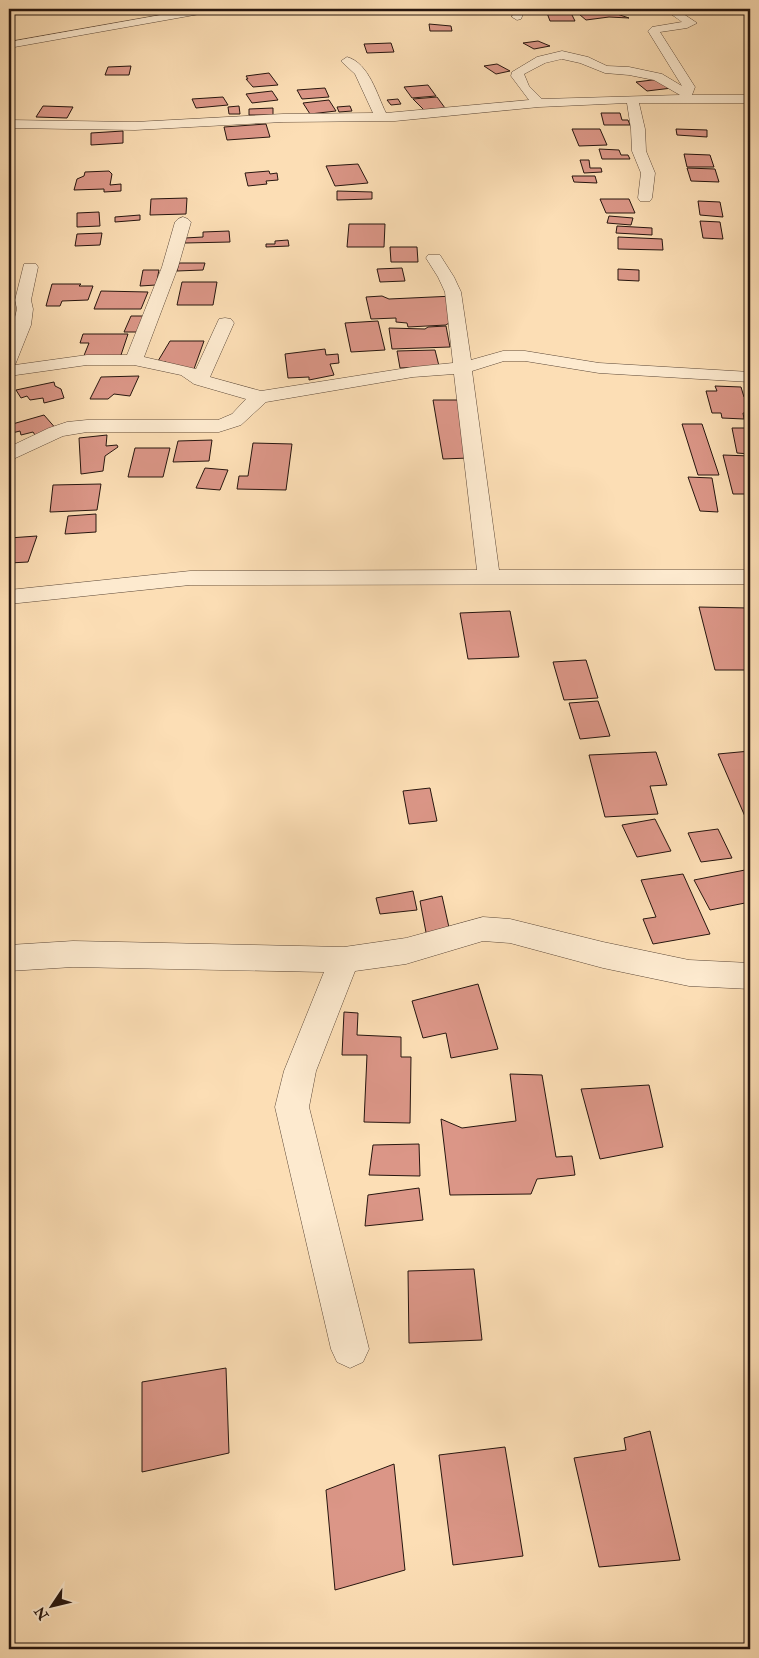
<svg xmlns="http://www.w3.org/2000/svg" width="759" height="1658" font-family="'IM FELL Double Pica',serif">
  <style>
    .building { fill: #db9687; stroke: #27160f }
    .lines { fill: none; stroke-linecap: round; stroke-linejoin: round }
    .minor-casing { stroke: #5c4838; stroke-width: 1 }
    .minor { fill: #fdeacf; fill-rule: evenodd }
  </style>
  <rect width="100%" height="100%" fill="#fcdeb5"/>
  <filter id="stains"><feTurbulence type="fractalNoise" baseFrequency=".004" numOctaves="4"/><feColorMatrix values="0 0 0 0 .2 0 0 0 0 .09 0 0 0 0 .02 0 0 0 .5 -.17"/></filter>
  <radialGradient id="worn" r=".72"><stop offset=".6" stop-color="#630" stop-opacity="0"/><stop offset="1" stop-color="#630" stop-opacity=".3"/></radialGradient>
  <g class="building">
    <polygon points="573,9 615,9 617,14 629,18 609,17 586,20"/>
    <polygon points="680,9 709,9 712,11 685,13"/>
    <polygon points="547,13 571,13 575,21 550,21"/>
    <polygon points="429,24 451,26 452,31 430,31"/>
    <polygon points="538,41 550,46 534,49 523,43"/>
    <polygon points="391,43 394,52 367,53 364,44"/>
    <polygon points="497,64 510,71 496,74 484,66"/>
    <polygon points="131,66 129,75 105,75 108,67"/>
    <polygon points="269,73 278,85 253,87 246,79 248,79 246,76"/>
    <polygon points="660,79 672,88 647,91 636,82"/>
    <polygon points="428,85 436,96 412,98 404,87"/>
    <polygon points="325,88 329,97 302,99 297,90"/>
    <polygon points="272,91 278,100 252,103 246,94"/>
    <polygon points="223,97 228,105 196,108 192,99"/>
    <polygon points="437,97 445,108 424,110 413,99"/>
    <polygon points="398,99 401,104 391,105 387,100"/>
    <polygon points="329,100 336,111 310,114 303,103"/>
    <polygon points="43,106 73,107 67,118 36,117"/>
    <polygon points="239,106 240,114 229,114 228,107"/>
    <polygon points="350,106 352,111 339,112 337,107"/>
    <polygon points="273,108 273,115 249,115 249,109"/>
    <polygon points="601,113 620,113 622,120 628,120 630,125 604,125"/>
    <polygon points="266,124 270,137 227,140 224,127"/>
    <polygon points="572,129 600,129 607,145 579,146"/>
    <polygon points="676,129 707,130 707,137 677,135"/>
    <polygon points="123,131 123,143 91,145 91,133"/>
    <polygon points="599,149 619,150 621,155 628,155 630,159 602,159"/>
    <polygon points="684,154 710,155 714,167 687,167"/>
    <polygon points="580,160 589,160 590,168 601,168 602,172 584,173"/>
    <polygon points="358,164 368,183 335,186 326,166"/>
    <polygon points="687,168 715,169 719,182 691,181"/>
    <polygon points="109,171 112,174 110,185 121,184 121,191 104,192 104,189 74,190 77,179 84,176 85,172"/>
    <polygon points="269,171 270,174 277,173 278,180 266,181 267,184 248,186 245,173"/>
    <polygon points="572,176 595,176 597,183 574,182"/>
    <polygon points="337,191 372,192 372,199 337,200"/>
    <polygon points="187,198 186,214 150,215 151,199"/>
    <polygon points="600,199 629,199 635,213 606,213"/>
    <polygon points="698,201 720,202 723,217 700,215"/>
    <polygon points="99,212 100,226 77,227 77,213"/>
    <polygon points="140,215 140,220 115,222 115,217"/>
    <polygon points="609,216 633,218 631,225 607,223"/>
    <polygon points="700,221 720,222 723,239 703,238"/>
    <polygon points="349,224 385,224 384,247 347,247"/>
    <polygon points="617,226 652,228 652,235 616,233"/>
    <polygon points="229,231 230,242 185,243 185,238 203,237 203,232"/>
    <polygon points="102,233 100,245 75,246 77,234"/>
    <polygon points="618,237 662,239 663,250 618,249"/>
    <polygon points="288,240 289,246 266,247 266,244 275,244 275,241"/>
    <polygon points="390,247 417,247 418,262 391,262"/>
    <polygon points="179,263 205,263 203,270 177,271"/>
    <polygon points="402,268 405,281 380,282 377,269"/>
    <polygon points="618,269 639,270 639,281 618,280"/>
    <polygon points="143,270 159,270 156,285 140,286"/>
    <polygon points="182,282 217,282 213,305 177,305"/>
    <polygon points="52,284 81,284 79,286 93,286 88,300 62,301 60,306 46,306"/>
    <polygon points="101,291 148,292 141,309 94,309"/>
    <polygon points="382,296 389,299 454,296 456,318 446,325 408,327 407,323 396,322 396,318 371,319 366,297"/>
    <polygon points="131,316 143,316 137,332 124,332"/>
    <polygon points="378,321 385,350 351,352 345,323"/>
    <polygon points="446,326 450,347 392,349 389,328 425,329 428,327"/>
    <polygon points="83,334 128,334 120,358 83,358 89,343 80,343"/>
    <polygon points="170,341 204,341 194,369 164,366 166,362 158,361"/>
    <polygon points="325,349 326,355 338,354 339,363 330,364 334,375 309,380 309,377 288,378 285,354"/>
    <polygon points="435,350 439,366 400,368 397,351"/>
    <polygon points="139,376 130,396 114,394 108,399 90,399 101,377"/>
    <polygon points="54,382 55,386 61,389 64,398 44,403 43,398 30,400 27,396 21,398 16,390"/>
    <polygon points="715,386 741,387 744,397 750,397 750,413 743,413 744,419 722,418 721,413 712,413 706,391 717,391"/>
    <polygon points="433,400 458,400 469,458 443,459"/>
    <polygon points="44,415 58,431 37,438 33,432 21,435 20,431 12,433 9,429 9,425"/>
    <polygon points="682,424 702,424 719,475 698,475"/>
    <polygon points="732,428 750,428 750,454 737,453"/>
    <polygon points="107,435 106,446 117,445 118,447 105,456 103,471 81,474 79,438"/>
    <polygon points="212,440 209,461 173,462 178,441"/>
    <polygon points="253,443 292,444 286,490 237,489 239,476 248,476"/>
    <polygon points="135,448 170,448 163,477 128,477"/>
    <polygon points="723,455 750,456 750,494 733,494"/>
    <polygon points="205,468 228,470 220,490 196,488"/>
    <polygon points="688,477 712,478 718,512 700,511"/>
    <polygon points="101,484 97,510 50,512 53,485"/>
    <polygon points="96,514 96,532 65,534 68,516"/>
    <polygon points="37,536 28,562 9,563 9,538"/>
    <polygon points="699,607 748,608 750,616 750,670 715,670"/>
    <polygon points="510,611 519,657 468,659 460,613"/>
    <polygon points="586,660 598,698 564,700 553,662"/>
    <polygon points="598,701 610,736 580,739 569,703"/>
    <polygon points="750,751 750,828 718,754"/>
    <polygon points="656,752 667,785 650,786 658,814 605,817 589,755"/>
    <polygon points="430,788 437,821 409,824 403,791"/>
    <polygon points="655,819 671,851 637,857 622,825"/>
    <polygon points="718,829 732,858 701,862 688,833"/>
    <polygon points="745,870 750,878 750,902 710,910 694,880"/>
    <polygon points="683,874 710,934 653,944 643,919 656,917 641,880"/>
    <polygon points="413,891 417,910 380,914 376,898"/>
    <polygon points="442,896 452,941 429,948 420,901"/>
    <polygon points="478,984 498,1049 451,1058 446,1033 423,1038 412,1001"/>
    <polygon points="344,1012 358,1013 357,1035 401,1037 401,1057 411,1057 410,1123 364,1122 367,1055 342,1055"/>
    <polygon points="510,1074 542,1075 556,1157 572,1156 575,1175 537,1179 531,1194 450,1195 441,1119 462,1128 516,1121"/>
    <polygon points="649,1085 663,1147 600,1159 581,1089"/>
    <polygon points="419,1144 420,1176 369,1175 373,1145"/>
    <polygon points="419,1188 423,1220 365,1226 368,1195"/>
    <polygon points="474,1269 482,1340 409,1343 408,1271"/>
    <polygon points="226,1368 229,1453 142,1472 142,1382"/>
    <polygon points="650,1431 680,1560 599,1567 574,1458 626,1450 624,1438"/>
    <polygon points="505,1447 523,1556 453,1565 439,1455"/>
    <polygon points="394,1464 405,1570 335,1590 326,1490"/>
  </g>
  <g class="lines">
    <defs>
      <g id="minor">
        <polygon points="194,9 216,9 211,12 9,48 9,42"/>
        <polygon points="515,9 525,9 521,19 517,20 512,17"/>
        <path d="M664,9H676L697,23L687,28L660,32L695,87L692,95H750V103H639L645,129L646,151L655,173L652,198L650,201H640L638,198L641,173L632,151L631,129L627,103L539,107L395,121L283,122L135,130L9,128V120L135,122L283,114L373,113L355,74L341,61L347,57C369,63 377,95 386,113L529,100L511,76L512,72L537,57L562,51L588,57L607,66L629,67L662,74L682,86L648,31L652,27L682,22ZM562,59L580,63L605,73L629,75L654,80L680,95L542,99L529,86L524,74L545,63Z"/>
        <polygon points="183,217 188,219 191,222 178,267 144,357 196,369 219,319 225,318 231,319 234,323 210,377 261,391 413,367 453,363 445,292 438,277 426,258 428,255 440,255 454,277 461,292 471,360 503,351 525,351 599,363 750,372 750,382 599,373 525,361 504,361 472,371 499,570 750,570 750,584 190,585 9,604 9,590 190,571 477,570 454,374 413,377 266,402 241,425 219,432 87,432 63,436 9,461 9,447 49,428 67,422 87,420 218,420 232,414 246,399 194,384 181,375 134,365 87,365 9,376 9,338 13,325 17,309 15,300 24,264 36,264 38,267 31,300 33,309 31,325 15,365 87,355 127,355 162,267 175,222 178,219"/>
        <polygon points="483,917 510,919 603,942 689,960 750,963 750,989 689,986 603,968 510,943 483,941 406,964 355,971 316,1071 309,1107 369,1349 363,1362 350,1368 337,1362 331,1349 275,1107 284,1071 324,972 73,967 9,971 9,945 73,941 344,947 406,938"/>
      </g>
    </defs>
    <use href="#minor" class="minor-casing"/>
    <use href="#minor" class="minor"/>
  </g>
  <rect width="759" height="1658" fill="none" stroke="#fcdeb5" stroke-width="30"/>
  <rect x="10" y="10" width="739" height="1638" fill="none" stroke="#27160f" stroke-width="2.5"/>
  <rect x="15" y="15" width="729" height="1628" fill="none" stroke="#27160f"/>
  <g transform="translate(52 1606) rotate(235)" stroke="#fdeacf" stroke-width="4" paint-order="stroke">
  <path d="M0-4L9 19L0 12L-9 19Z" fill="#27160f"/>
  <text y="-8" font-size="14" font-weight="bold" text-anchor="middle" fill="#27160f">N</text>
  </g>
  <rect width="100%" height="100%" filter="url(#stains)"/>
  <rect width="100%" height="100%" fill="url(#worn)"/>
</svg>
